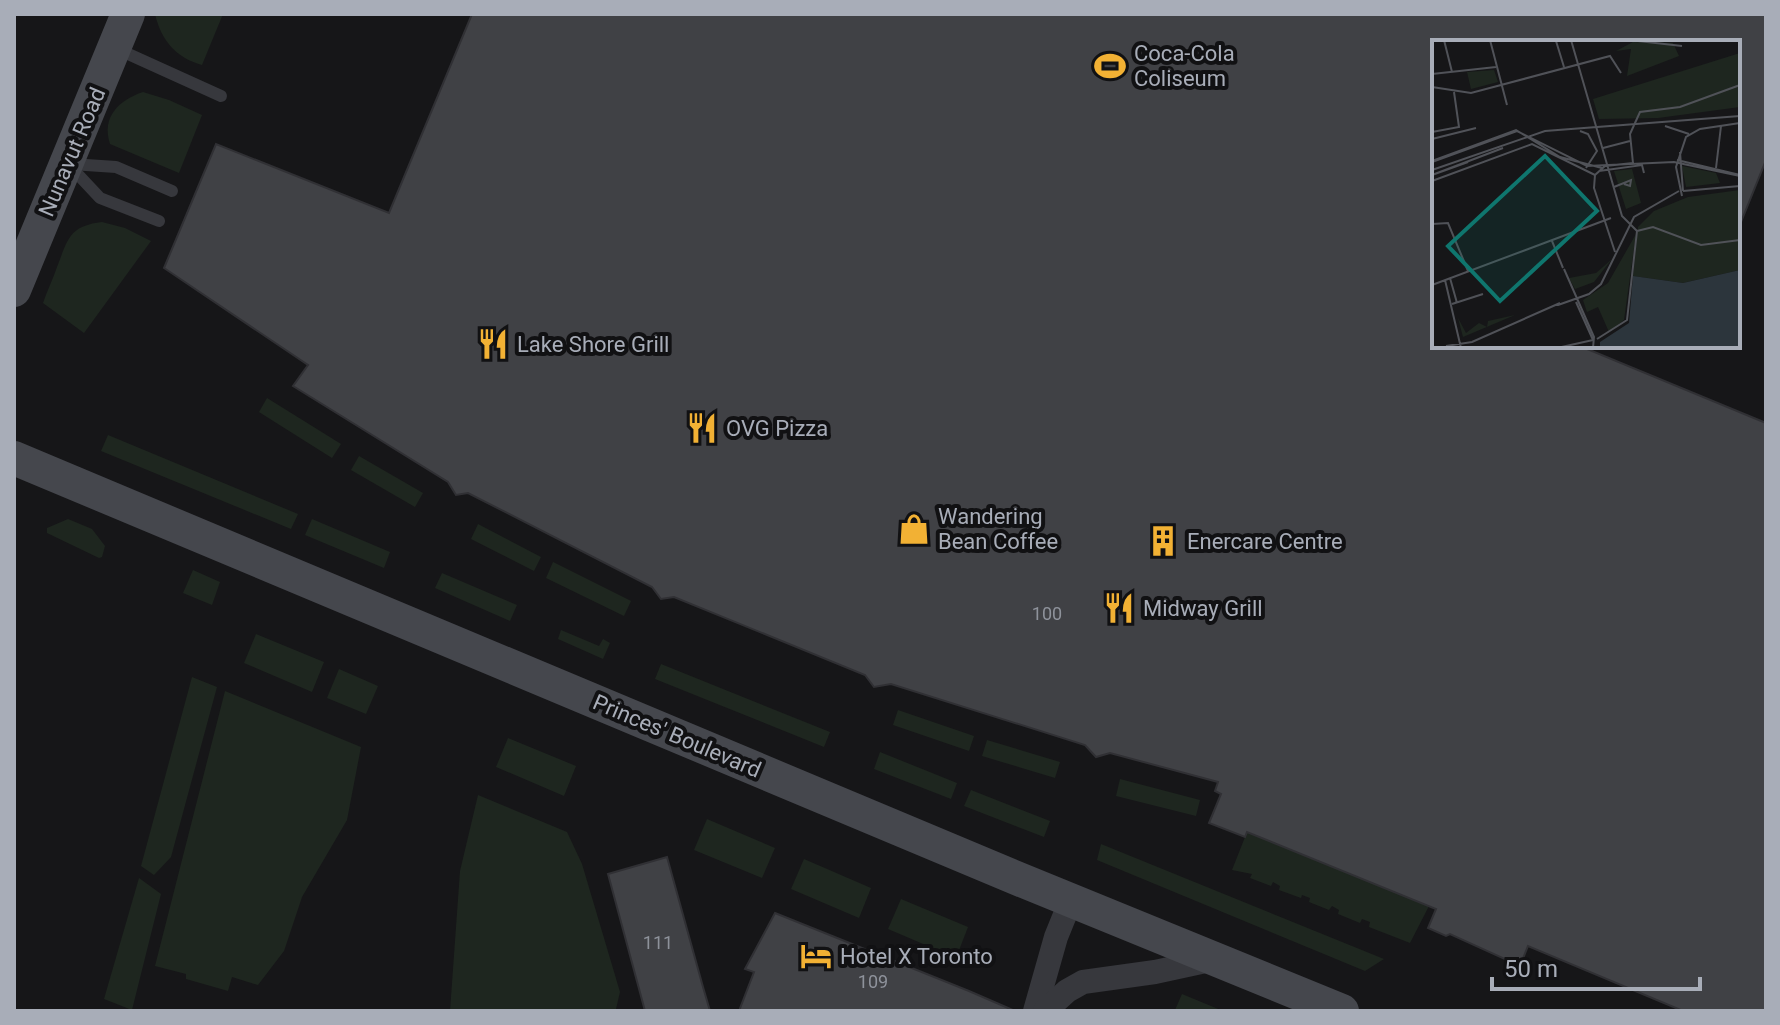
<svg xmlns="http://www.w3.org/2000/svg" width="1780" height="1025" font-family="Roboto,sans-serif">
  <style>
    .green { fill: #1e261f }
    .building { fill: #404145; stroke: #303034; stroke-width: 2 }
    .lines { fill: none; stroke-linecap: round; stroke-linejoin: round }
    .lane { stroke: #37383d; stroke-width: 12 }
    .street { stroke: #37383d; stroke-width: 24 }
    .secondary { stroke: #45474d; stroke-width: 34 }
    .labels { text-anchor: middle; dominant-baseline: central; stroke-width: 8; stroke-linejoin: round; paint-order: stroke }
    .number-label { font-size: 18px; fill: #8e929b }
    .poi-label { font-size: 22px; fill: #a8adb8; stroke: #111113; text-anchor: start }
    .street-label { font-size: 22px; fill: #a8adb8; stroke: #111113 }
    .inset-road { fill: none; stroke: #505258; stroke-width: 2 }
    .view { fill: #0f766e; fill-opacity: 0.15; stroke: #0f766e; stroke-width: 4 }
    .inset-edge { fill: none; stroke: #a8adb8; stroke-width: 4 }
  </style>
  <rect width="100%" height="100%" fill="#161618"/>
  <g class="green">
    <path d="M155,14H223L202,65C176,58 161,40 155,14Z"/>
    <path d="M143,92L169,100L202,115L179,173L110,144C101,117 119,100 143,92Z"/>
    <path d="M102,222L125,228L151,241L84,333L43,303C47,291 53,279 57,267C68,239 69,226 102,222Z"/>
    <polygon points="267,398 341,444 332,458 259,412"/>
    <polygon points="108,435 298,514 291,529 101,451"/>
    <polygon points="359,456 423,493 415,507 351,470"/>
    <polygon points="68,519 92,529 105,546 102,557 99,558 47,533 47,528"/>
    <polygon points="312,519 390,552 384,568 305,535"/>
    <polygon points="478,524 541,557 534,571 471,539"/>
    <polygon points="553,562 631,601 624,616 546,578"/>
    <polygon points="193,570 220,582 212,605 183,593"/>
    <polygon points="442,573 517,605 510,621 435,588"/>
    <polygon points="561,630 599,646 603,639 610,643 603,659 558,639"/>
    <polygon points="256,634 324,662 312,692 244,663"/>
    <polygon points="661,664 830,732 824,747 655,679"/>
    <polygon points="339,669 378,686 366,714 327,698"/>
    <polygon points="192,677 217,687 171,857 154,875 141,866"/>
    <polygon points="225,691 361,747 347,820 302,897 284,951 258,985 232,977 228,991 186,979 186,974 155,966"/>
    <polygon points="898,710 974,736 969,751 893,725"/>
    <polygon points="508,738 576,766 564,796 496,767"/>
    <polygon points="987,740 1060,762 1055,778 982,756"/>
    <polygon points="880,752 957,783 951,799 874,769"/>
    <polygon points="1120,779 1200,800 1196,816 1116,796"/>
    <polygon points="971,790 1050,821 1044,837 964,806"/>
    <polygon points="478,795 567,832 582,864 620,992 616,1009 450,1011 460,871"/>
    <polygon points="707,819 775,848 762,878 694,850"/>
    <polygon points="1247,832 1429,906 1410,943 1369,927 1370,922 1362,919 1360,923 1338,914 1339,910 1332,906 1329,910 1309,902 1310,898 1302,895 1301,898 1279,890 1280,886 1273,882 1271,886 1250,878 1252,874 1232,870"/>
    <polygon points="1101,844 1384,959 1365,971 1097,860"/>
    <polygon points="804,859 871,888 859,918 791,889"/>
    <polygon points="139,878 161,894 132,1010 104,999"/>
    <polygon points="901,899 968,927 956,958 888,929"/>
    <polygon points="1182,994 1223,1011 1175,1010"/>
  </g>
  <g class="building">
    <polygon points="472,14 1766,14 1766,160 1739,227 1738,42 1434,42 1434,346 1580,346 1766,423 1766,1011 1683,1011 1528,946 1520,966 1450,934 1446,936 1428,928 1436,909 1247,832 1245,837 1209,823 1221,794 1215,791 1218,782 1110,753 1096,757 1085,745 891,684 874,687 865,675 674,597 661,599 652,587 468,493 456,495 448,482 293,386 308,365 164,268 216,144 389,213"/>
    <polygon points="667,857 703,987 710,1011 645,1011 608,874"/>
    <polygon points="775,913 969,991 1015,1011 739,1011 754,972 745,969"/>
  </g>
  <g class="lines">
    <g class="lane">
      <polyline points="115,48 221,96"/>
      <polyline points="71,164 116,167 172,191"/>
      <polyline points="70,166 100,198 159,221"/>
    </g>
    <g class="street">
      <polyline points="1035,1011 1056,937 1071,900"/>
      <polyline points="1045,1011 1067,991 1083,982 1155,972 1215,959"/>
    </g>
    <g class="secondary">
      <polyline points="14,290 128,14"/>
      <polyline points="14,458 1021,880 1342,1011"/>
    </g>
  </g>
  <defs>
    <symbol id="stadium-bare" viewBox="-9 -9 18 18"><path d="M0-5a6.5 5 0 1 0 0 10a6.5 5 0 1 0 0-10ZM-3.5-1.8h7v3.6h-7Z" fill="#f2b134" stroke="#111113" stroke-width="2.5" paint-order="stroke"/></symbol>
    <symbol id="restaurant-bare" viewBox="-9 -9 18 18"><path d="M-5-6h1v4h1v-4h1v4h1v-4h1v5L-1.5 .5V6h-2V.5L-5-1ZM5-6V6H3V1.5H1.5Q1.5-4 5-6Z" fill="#f2b134" stroke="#111113" stroke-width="2.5" paint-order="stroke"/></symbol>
    <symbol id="shop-bare" viewBox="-9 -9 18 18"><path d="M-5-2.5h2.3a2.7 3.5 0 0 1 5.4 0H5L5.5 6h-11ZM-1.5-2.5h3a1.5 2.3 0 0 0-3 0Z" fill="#f2b134" stroke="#111113" stroke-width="2.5" paint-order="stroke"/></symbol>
    <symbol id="building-bare" viewBox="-9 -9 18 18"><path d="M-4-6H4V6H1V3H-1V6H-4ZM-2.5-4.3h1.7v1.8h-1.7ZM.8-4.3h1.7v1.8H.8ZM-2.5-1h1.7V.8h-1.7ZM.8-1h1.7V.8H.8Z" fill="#f2b134" stroke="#111113" stroke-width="2.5" paint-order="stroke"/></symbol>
    <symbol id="hotel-bare" viewBox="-9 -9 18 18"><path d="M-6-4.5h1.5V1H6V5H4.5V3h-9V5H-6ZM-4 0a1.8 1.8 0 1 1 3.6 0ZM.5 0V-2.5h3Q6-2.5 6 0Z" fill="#f2b134" stroke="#111113" stroke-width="2.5" paint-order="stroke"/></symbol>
  </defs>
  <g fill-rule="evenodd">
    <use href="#stadium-bare" x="1088" y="44" width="44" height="44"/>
    <use href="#restaurant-bare" x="471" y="322" width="44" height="44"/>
    <use href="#restaurant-bare" x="680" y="406" width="44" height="44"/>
    <use href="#shop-bare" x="892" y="507" width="44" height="44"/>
    <use href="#building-bare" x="1141" y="519" width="44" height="44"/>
    <use href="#restaurant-bare" x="1097" y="586" width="44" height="44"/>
    <use href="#hotel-bare" x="794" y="934" width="44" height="44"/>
  </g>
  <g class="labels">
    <g class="number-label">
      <text x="1047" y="613">100</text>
      <text x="658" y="942">111</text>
      <text x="873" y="981">109</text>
    </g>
    <g class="poi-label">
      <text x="1134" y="53">Coca-Cola<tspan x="1134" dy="25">Coliseum</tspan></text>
      <text x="517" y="344">Lake Shore Grill</text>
      <text x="726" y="428">OVG Pizza</text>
      <text x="938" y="516">Wandering<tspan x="938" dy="25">Bean Coffee</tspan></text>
      <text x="1187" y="541">Enercare Centre</text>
      <text x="1143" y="608">Midway Grill</text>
      <text x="840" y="956">Hotel X Toronto</text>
    </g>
    <g class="street-label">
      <text transform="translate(72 152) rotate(-67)">Nunavut Road</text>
      <text transform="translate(677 736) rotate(23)">Princes' Boulevard</text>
    </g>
  </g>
  <g transform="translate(1432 40)">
    <rect width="308" height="308" fill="#161618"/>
    <path d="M201,2L241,3L247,16L195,36L199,9L184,11ZM308,13V67L226,78L167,79L161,59ZM62,30L66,42L39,49L35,32ZM250,126L284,133L288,143L254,147ZM200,129L209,163L194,169L182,131ZM308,150V230L251,243L201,236L206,187L222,171L256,157ZM204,194L192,280L177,292L166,267L155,272L151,260L176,243ZM180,219L162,242L143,249L137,238L164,233ZM83,275L31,297L26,278L34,293L47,283L55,287L56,281Z" fill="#1e261f"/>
    <path d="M308,230V308H168V302L197,283L201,236L251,243Z" fill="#2c353c"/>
    <path class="inset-road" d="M12,0L20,32M58,0L75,65M103,0L124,1L132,27M139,0L190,176L205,191M197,0L250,6M0,34L64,27M0,47L39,53L178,16L189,33M233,86L257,94M148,91L156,94L165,111L154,128M0,92L27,87L22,52M0,99L44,88M171,108L198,101M248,112L251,151M245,120L308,135M0,121L84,90L128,117L170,128M0,122L85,91L155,126L242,122L308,136M284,128L289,86M0,130L113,91L308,76M167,131L210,125L212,133M0,135L36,122M0,135L71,108M163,135L173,126L201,123L198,94L208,72L248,67L308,45M163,135L162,148L183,212M0,141L100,104L163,135M182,147L199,140L198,146L192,144M251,151L308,146M250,156L244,127L254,97L268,89L308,83M0,184L16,183L36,231M205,191L221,187L269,205L308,200M120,201L131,228M132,229L162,297L161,308M18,238L25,263M13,240L29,308M0,245L179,178M144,262L161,300M20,264L51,254M126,265L157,254L169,244L202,177L247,151M165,299L195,280L205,191M14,306L40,302L128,263M125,308L161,300"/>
    <path class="view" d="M113,116L165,171L68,261L16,206Z"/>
    <rect width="308" height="308" class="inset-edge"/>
  </g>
  <rect width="1780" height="1025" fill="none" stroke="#a8adb8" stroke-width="32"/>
  <path d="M1492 977v12h208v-12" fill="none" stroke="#a8adb8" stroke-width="4"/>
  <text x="1504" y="977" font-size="24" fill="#a8adb8" stroke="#111113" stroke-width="6" paint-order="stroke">50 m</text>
</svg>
